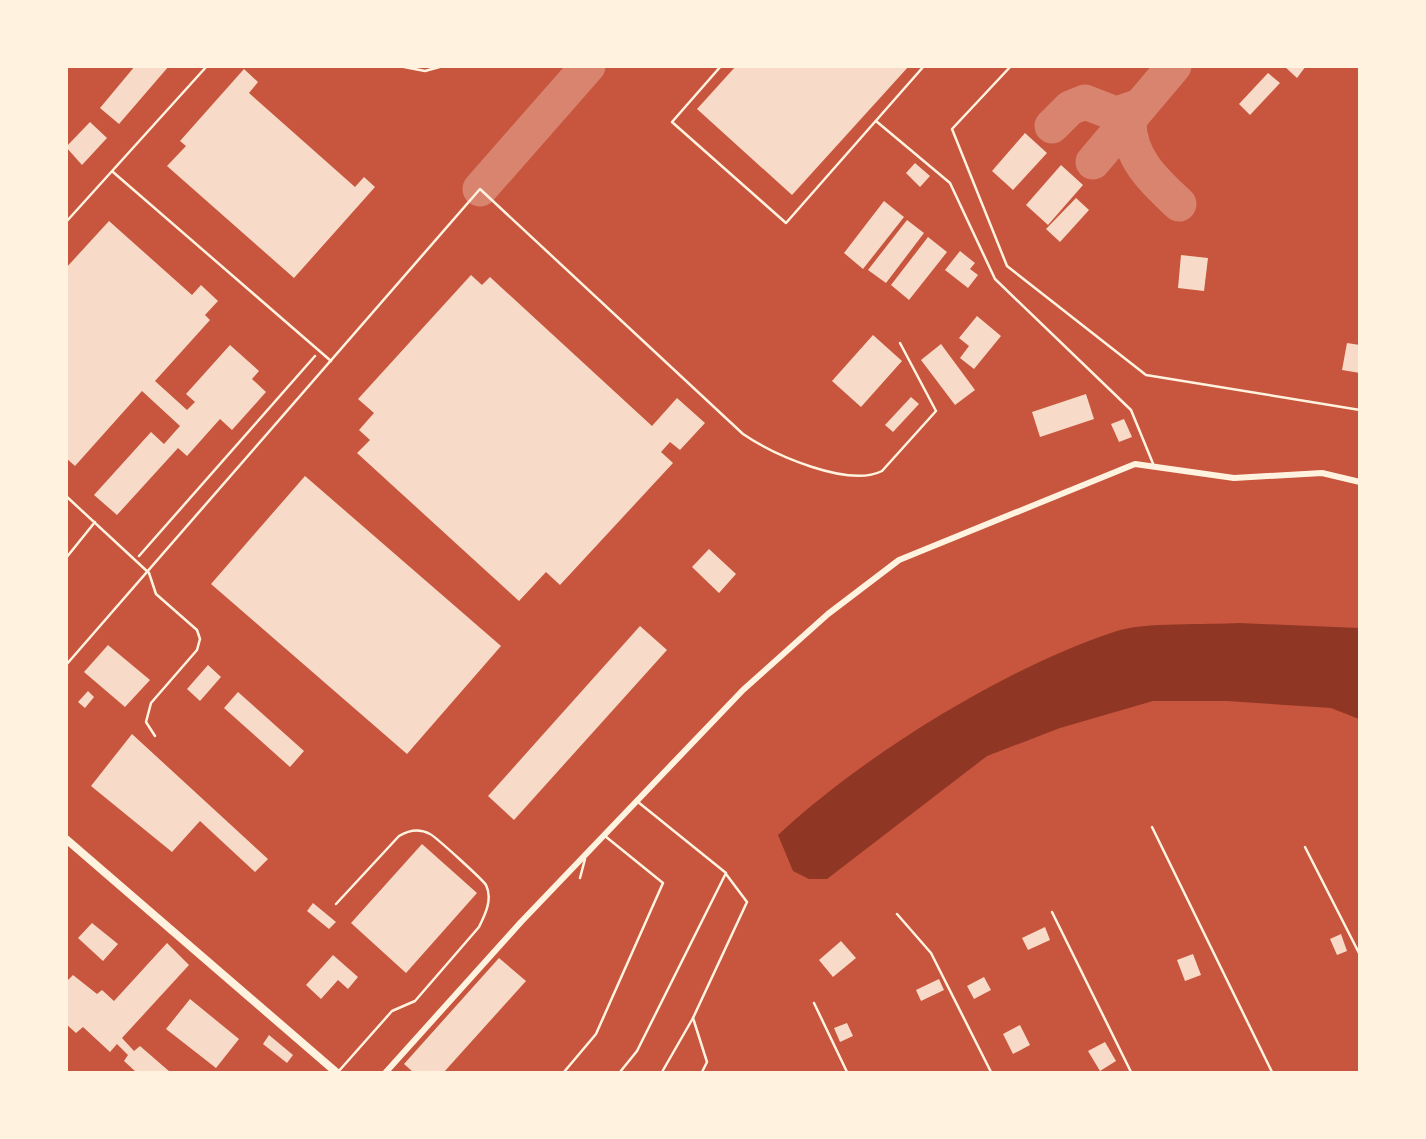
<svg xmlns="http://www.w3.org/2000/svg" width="1426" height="1139" font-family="Literata,serif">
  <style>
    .water { fill: #8f3625 }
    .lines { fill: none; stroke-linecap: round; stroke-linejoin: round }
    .taxiway { stroke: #d8846e; stroke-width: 35 }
    .building { fill: #f7dbc8 }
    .path { stroke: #fff3e0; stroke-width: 2.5 }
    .service { stroke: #fff3e0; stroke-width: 2.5 }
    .minor { stroke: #fff3e0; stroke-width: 6 }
    .tertiary { stroke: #fff3e0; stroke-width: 8 }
  </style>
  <rect width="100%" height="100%" fill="#c8553d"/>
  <path class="water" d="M1239,623L1359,628V719L1331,708L1227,701H1153L1060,728L987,756L827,879H809L793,871L778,835C864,755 1006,667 1117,631C1143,622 1209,625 1239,623Z"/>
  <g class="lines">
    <g class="taxiway">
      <path d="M1129,122C1129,158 1154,181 1179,204"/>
      <polyline points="1052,126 1070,108 1085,102 1116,114 1137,107"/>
      <polyline points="1093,162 1174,66"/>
      <polyline points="480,189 588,66"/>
    </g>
  </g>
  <g class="building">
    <polygon points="135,66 169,66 119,124 100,108"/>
    <polygon points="736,66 909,66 792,195 697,109"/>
    <polygon points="1284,66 1306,66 1297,78"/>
    <polygon points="244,69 258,82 249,93 355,187 364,177 375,187 294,278 167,166 186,146 180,141"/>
    <polygon points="1268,73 1280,83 1250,115 1239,104"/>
    <polygon points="90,122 107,138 82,165 66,147"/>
    <polygon points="1025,133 1047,153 1013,190 992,171"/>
    <polygon points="915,163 930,176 920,187 906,173"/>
    <polygon points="1061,165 1083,185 1048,225 1026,205"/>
    <polygon points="1076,198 1089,210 1060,242 1046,229"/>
    <polygon points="884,201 904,217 863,269 844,253"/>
    <polygon points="907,220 924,233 886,283 868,270"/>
    <polygon points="109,221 192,295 201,285 218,301 205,315 210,320 155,381 187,410 195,402 186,394 230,345 259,371 252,379 266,392 232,430 220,419 187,456 178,448 117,515 94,495 151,432 164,444 180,426 142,391 75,466 66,458 66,268"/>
    <polygon points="928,237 947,252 909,300 891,285"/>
    <polygon points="960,251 975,263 970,269 978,275 968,288 945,270"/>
    <polygon points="1181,255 1208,258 1204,291 1178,288"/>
    <polygon points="471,275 482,285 490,277 652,426 677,398 705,423 680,450 670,442 661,452 673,463 560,585 546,572 519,601 357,453 370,440 359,430 374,413 358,399"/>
    <polygon points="977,316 1001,336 974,369 960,358 969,346 959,338"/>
    <polygon points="873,335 902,361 861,407 832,381"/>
    <polygon points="1347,343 1360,345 1360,373 1342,370"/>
    <polygon points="941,344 975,390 955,405 921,360"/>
    <polygon points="1086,394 1094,419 1040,437 1032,412"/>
    <polygon points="911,397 919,404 893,432 885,425"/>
    <polygon points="1124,419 1132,437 1119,442 1111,424"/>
    <polygon points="305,476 501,646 407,754 211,584"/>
    <polygon points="709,549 736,574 719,593 692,567"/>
    <polygon points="640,626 667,650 514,820 488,796"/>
    <polygon points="108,645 150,680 125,707 84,672"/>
    <polygon points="208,665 221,677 200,701 187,689"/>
    <polygon points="88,691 94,697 85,708 78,702"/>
    <polygon points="238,692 304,751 290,767 224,708"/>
    <polygon points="132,734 268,859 255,872 200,821 172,852 91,786"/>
    <polygon points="422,844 477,893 406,973 351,923"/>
    <polygon points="313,903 336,922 329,929 307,911"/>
    <polygon points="92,923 118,944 103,961 78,938"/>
    <polygon points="1045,927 1050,940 1028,950 1022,938"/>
    <polygon points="1341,934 1347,951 1337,955 1330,939"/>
    <polygon points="841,941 856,958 833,977 819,960"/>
    <polygon points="167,943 189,965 122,1038 134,1051 140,1046 170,1072 136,1072 124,1061 128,1055 117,1044 110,1052 83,1027 76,1033 66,1024 66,982 73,975 97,994 102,990 114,1001"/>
    <polygon points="1193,954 1201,975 1185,981 1177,960"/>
    <polygon points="333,955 358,977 348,989 338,980 321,999 306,985"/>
    <polygon points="499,958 526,981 444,1072 413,1072 404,1064"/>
    <polygon points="984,977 991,990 974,999 967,986"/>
    <polygon points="939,979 944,990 921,1001 916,990"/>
    <polygon points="190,999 239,1039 216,1068 166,1029"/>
    <polygon points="847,1023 853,1036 840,1042 834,1028"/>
    <polygon points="1020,1025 1030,1045 1013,1054 1003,1034"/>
    <polygon points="269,1035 293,1055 287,1063 263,1044"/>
    <polygon points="1105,1042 1116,1061 1100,1071 1088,1051"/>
  </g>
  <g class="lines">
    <polyline class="path" points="139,556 315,356"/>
    <g class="service">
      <polyline points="399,66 425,71 443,66"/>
      <polyline points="721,66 672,122 786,223 924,66"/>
      <polyline points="1011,66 952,129 1007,266 1146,375 1360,410"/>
      <polyline points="876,121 950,183 995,279 1131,410 1154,466"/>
      <polyline points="113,172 331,361"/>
      <polyline points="66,222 207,66"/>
      <polyline points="66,496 149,573 156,594 197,630 200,639 197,650 151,703 146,722 155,736"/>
      <polyline points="66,558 95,522"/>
      <path d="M66,665L480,189L743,434C774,455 848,488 882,471L936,411L900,343"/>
      <polyline points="1152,827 1272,1072"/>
      <polyline points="1305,847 1360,955"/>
      <polyline points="580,878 585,859"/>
      <path d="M336,904L399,836C409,830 419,828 430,834C436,837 483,880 486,885C493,899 485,915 479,927L415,1001L392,1011L338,1072"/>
      <polyline points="1052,912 1131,1072"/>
      <polyline points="897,914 931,953 991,1072"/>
      <polyline points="814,1003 847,1072"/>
      <polyline points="564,1072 596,1034 663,883 605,836"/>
      <polyline points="620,1072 637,1051 726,873 638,802"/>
      <polyline points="662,1072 693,1018"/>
      <polyline points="702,1072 707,1062 693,1018 747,902 726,874"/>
    </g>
    <polyline class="minor" points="386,1072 521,922 743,690 828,614 899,560 1135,464 1234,478 1322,473 1360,482"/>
    <polyline class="tertiary" points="66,839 336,1072"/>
  </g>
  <rect width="1426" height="1139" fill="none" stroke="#fff3e0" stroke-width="136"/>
</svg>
